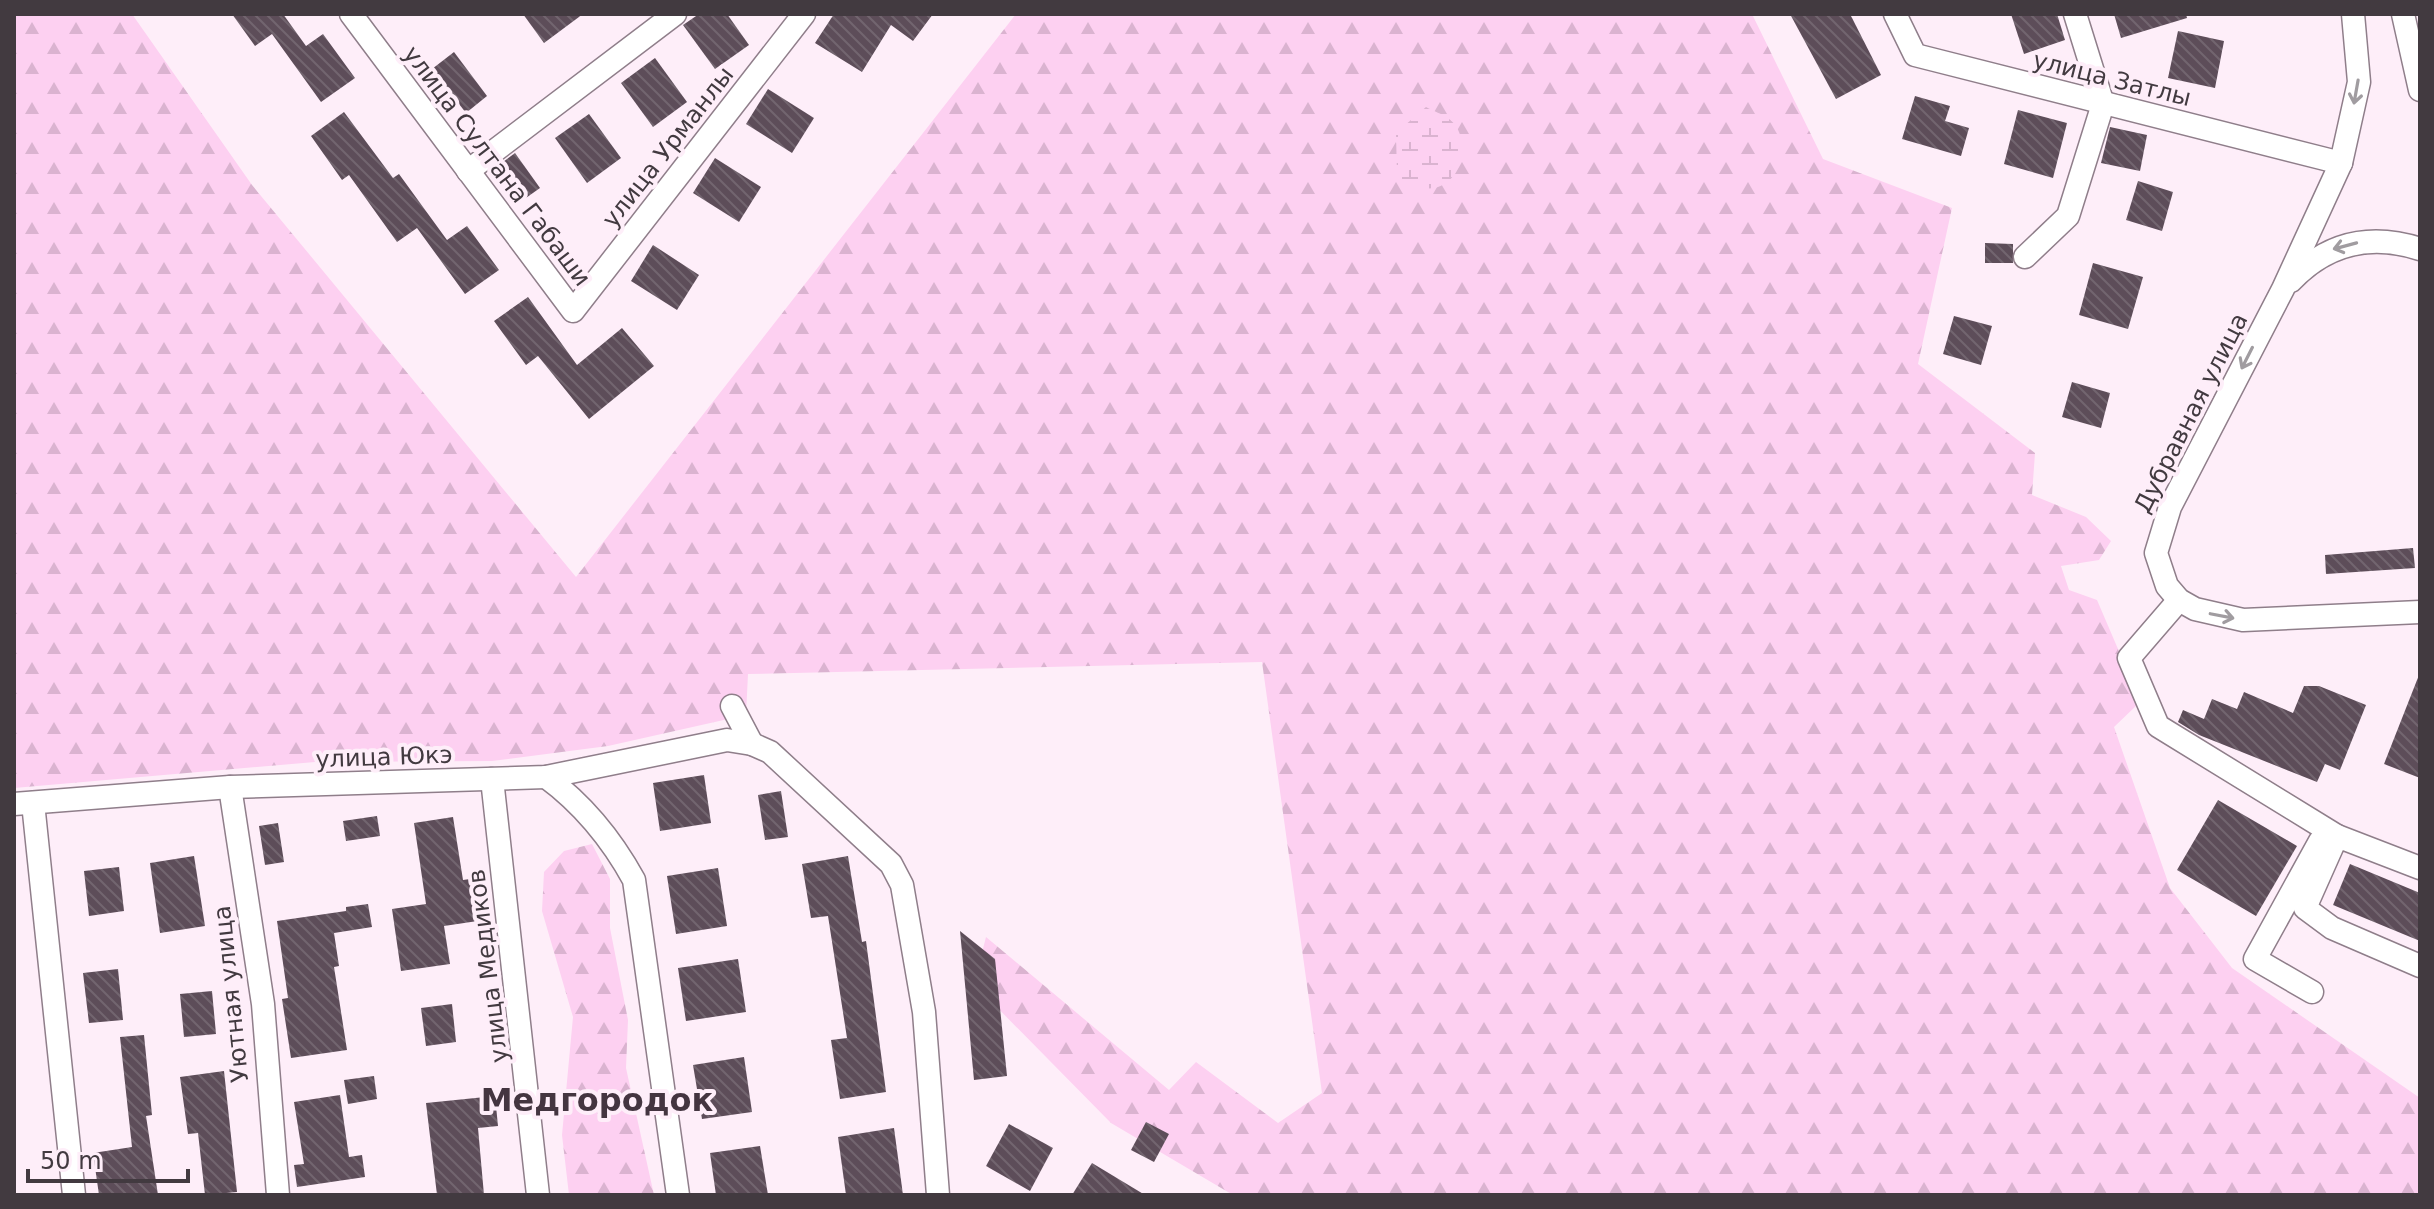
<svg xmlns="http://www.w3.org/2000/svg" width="2434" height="1209" font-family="'DejaVu Sans',sans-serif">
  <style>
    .forest { fill: url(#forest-firs) }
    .wetland { fill: url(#wetland-marsh) }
    .building { fill: url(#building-back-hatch) }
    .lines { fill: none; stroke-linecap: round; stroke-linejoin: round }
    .minor-casing { stroke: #8f7e8a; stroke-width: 25 }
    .minor { stroke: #fff; stroke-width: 22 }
    .oneway { stroke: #a09ca0 }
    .labels { text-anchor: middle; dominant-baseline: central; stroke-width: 8; stroke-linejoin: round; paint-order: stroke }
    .street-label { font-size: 24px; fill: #423a40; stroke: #feeef9 }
    .district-label { font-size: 32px; font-weight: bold; fill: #443540; stroke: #feeef9 }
  </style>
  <defs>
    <pattern id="forest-firs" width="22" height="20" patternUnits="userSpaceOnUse" patternTransform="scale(2)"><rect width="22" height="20" fill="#fdd0f1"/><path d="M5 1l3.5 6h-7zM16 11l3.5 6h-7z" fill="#dab3d0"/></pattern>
    <pattern id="wetland-marsh" width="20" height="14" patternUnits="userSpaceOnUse" patternTransform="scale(2)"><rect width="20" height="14" fill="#fdd0f1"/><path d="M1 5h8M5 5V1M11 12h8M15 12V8" fill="none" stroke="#dab3d0"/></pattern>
    <pattern id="building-back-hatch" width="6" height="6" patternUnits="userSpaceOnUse" patternTransform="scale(2)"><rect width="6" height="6" fill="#5d4d59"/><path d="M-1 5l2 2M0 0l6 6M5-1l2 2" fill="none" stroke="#72656f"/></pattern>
  </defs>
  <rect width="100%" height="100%" fill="#feeef9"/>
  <g class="forest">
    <polygon points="14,14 132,14 252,185 576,577 1016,14 1752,14 1823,159 1952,208 1918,364 2035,453 2032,495 2086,517 2111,541 2099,560 2061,566 2069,590 2097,600 2130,677 2137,705 2114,727 2170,888 2232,968 2420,1098 2420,1195 1233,1195 1111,1123 974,984 986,937 1169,1090 1196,1062 1278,1123 1322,1093 1262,662 748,674 746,715 608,746 492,761 315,762 14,788"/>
    <polygon points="592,844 610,879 610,928 628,1020 626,1068 654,1195 569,1195 562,1135 573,1017 542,911 544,872 564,851"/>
  </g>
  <path class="wetland" d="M1426,107C1433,111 1443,114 1449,119C1480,142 1454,218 1397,176L1396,133Z"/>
  <g class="building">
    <polygon points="232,14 283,14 306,46 323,34 355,78 321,102 272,34 255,46"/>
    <polygon points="523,14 583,14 544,43"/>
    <polygon points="699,14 727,14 749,45 715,69 683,25"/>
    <polygon points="834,14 933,14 913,41 891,25 862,72 815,43"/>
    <polygon points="1790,14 1850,14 1881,75 1836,99"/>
    <polygon points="2011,14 2057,14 2065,40 2024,54"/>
    <polygon points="2114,14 2186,14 2187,18 2121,38"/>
    <polygon points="2178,31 2224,41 2215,88 2168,78"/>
    <polygon points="454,52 487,96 466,113 432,69"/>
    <polygon points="655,58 687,102 653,127 621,83"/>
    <polygon points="768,89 814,118 792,153 746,124"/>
    <polygon points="1915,96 1950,106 1945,121 1969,128 1961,156 1902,139"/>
    <polygon points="2018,110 2067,123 2053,178 2004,164"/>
    <polygon points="344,112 393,178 399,174 447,240 467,226 499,270 465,294 417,228 397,242 349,175 342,180 311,136"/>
    <polygon points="589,114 621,158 587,183 555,138"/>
    <polygon points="2110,127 2147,135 2140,171 2101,163"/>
    <polygon points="515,153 540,188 523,200 499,165"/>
    <polygon points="715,158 761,187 739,222 693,193"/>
    <polygon points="2138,181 2173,192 2162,231 2126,220"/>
    <polygon points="1985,243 2013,244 2013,263 1985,263"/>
    <polygon points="653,245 699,275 677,310 631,281"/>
    <polygon points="2093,263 2143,277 2128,329 2079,315"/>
    <polygon points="528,297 577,365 622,328 654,366 589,419 538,356 526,365 494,321"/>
    <polygon points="1954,316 1992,326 1981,365 1943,354"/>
    <polygon points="2072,382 2110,393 2101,428 2062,417"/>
    <polygon points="2413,548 2415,568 2326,574 2325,555"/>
    <polygon points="2419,675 2420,675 2420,778 2384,764"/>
    <polygon points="2304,686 2319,686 2366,705 2340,770 2325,764 2317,782 2199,735 2178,722 2183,710 2204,719 2212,699 2237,709 2244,692 2293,713"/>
    <polygon points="704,775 711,823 660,831 653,783"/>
    <polygon points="781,791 788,837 765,840 758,795"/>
    <polygon points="2218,800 2297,846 2256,916 2177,870"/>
    <polygon points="377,816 380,836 346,841 343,821"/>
    <polygon points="453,817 463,880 484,877 491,919 444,926 450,964 401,971 392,909 426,904 414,823"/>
    <polygon points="278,823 284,862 265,865 259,826"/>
    <polygon points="194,856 205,926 160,933 150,863"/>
    <polygon points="848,856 862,942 866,941 886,1092 840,1099 831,1040 847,1038 828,916 811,918 802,864"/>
    <polygon points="2350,864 2420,893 2420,941 2333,905"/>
    <polygon points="119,867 124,911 89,916 84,871"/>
    <polygon points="718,868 727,926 676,934 667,876"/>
    <polygon points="368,904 372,927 334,933 339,966 334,967 347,1050 291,1058 282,999 288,998 277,921 346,911 346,907"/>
    <polygon points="960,931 995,959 1007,1076 974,1080"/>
    <polygon points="738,959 746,1012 686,1021 678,968"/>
    <polygon points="118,969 123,1020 89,1023 83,973"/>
    <polygon points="212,991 216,1034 184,1037 180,994"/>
    <polygon points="452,1004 456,1042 426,1046 421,1008"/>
    <polygon points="144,1035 152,1115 146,1116 158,1195 99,1195 93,1153 132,1147 120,1037"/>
    <polygon points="744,1057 752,1112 702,1119 693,1065"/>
    <polygon points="224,1071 237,1192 205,1195 198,1133 188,1134 180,1077"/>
    <polygon points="374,1076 377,1099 348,1104 344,1080"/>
    <polygon points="340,1095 349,1157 362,1155 365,1177 297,1187 294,1165 304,1164 294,1102"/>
    <polygon points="495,1096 498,1126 478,1128 484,1195 437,1195 426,1103"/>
    <polygon points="1146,1122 1169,1134 1154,1162 1131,1150"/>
    <polygon points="1009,1124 1053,1148 1030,1191 986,1166"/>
    <polygon points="894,1128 903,1195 846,1195 838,1137"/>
    <polygon points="760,1146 768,1195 716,1195 710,1153"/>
    <polygon points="1092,1163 1145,1195 1072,1195"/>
  </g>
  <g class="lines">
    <defs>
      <g id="minor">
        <polyline points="351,14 573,311 804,14"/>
        <polyline points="1895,14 1915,55 2341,163"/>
        <polyline points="2353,14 2359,82 2341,163 2283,289 2170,507 2156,553 2167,586 2179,600 2195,609 2243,620 2420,612"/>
        <polyline points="2403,14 2420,90"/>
        <polyline points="468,171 675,14"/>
        <polyline points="2025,257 2068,216 2103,104 2075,14"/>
        <path d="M2291,281C2327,243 2370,233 2420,249"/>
        <polyline points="2179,600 2129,658 2158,726 2337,836"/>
        <polyline points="732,706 752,744"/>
        <path d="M546,777C584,805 611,838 634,880L678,1195"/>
        <polyline points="492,779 538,1195"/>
        <polyline points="230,787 263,1004 278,1195"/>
        <polyline points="33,803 74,1195"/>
        <polyline points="14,804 230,787 546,777 727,740 752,744 770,752 891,864 902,885 924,1012 938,1195"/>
        <polyline points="2420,868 2337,836 2305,908 2332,928 2420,966"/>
        <polyline points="2312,992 2255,959 2320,841"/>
      </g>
    </defs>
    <use href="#minor" class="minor-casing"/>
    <use href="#minor" class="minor"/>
  </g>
  <defs><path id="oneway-shaft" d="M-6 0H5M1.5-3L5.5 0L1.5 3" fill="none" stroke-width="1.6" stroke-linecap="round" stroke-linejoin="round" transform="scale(2)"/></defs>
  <g class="oneway">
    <use href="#oneway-shaft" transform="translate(2356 92) rotate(100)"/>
    <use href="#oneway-shaft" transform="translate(2345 246) rotate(165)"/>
    <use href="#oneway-shaft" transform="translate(2247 358) rotate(117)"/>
    <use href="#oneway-shaft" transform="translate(2222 616) rotate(11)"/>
  </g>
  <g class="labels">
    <g class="street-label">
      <text transform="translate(2112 79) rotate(14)">улица Затлы</text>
      <text transform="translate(668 147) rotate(-52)">улица Урманлы</text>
      <text transform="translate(497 166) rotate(53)">улица Султана Габаши</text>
      <text transform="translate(2191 413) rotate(-63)">Дубравная улица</text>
      <text transform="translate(384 757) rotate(-2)">улица Юкэ</text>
      <text transform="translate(488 966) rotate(-97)">улица Медиков</text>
      <text transform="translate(231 994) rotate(-96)">Уютная улица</text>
    </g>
    <g class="district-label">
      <text x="597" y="1100">Медгородок</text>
    </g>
  </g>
  <rect width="2434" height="1209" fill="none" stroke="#423a40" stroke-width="32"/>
  <path d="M28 1169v12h160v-12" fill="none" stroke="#423a40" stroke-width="4"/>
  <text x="40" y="1169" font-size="24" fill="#423a40" stroke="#feeef9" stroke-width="6" paint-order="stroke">50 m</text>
</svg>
